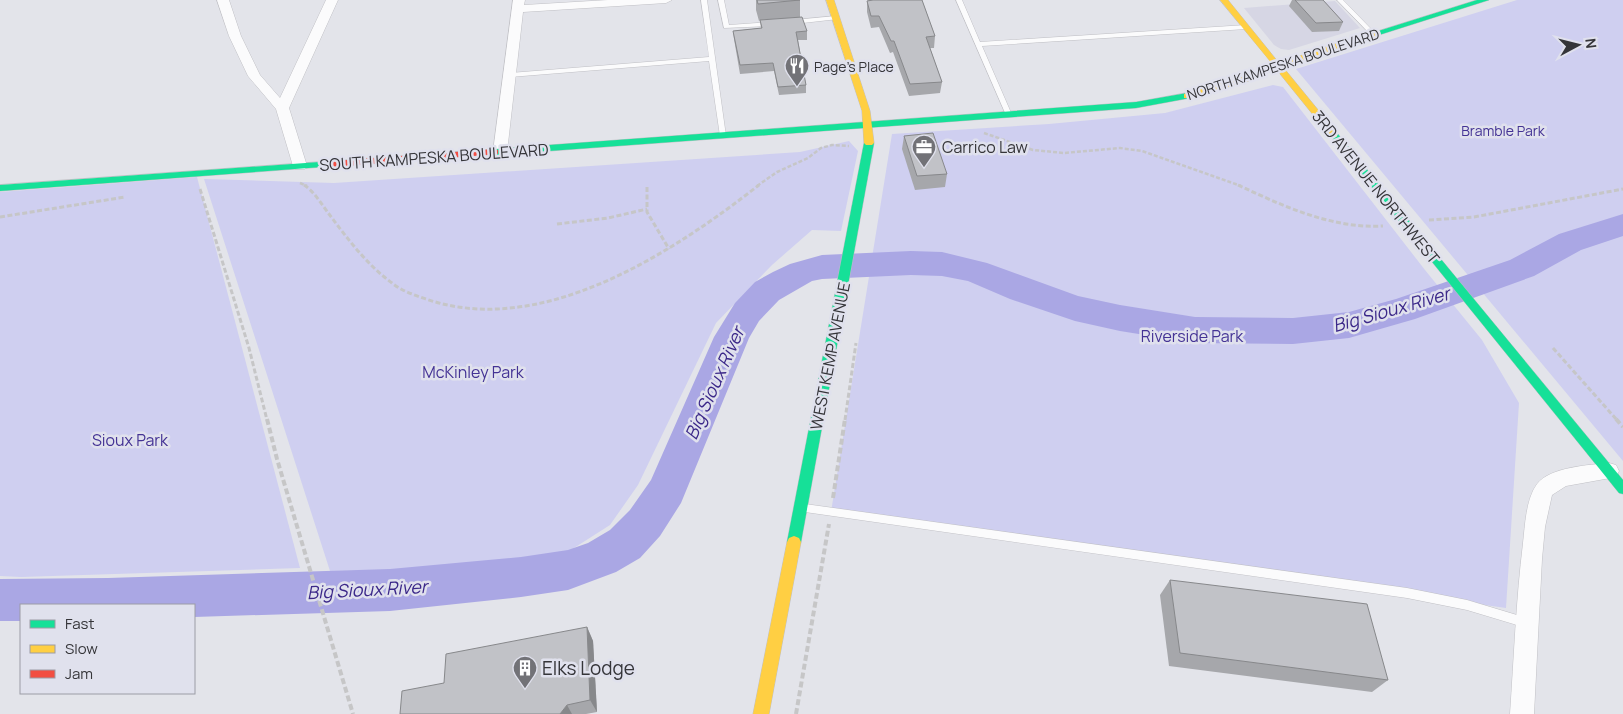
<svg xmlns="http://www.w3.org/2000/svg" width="1623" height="714" font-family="Manrope,sans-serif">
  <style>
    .built { fill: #d6d6e4 }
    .green { fill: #cfcff0 }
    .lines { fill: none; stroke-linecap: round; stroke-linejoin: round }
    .river { fill: #aaa7e4; fill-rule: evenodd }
    .lane-casing { stroke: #c0c0c5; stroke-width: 1 }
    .street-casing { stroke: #c0c0c5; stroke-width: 1 }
    .fast-casing { stroke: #c0c0c5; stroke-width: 1 }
    .slow-casing { stroke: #c0c0c5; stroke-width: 1 }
    .jam-casing { stroke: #c0c0c5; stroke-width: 1 }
    .path-far2 { stroke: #c6c6c7; stroke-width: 2.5; stroke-dasharray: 4 2; stroke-linecap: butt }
    .path-far1 { stroke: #c6c6c7; stroke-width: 3; stroke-dasharray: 5 2.5; stroke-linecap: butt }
    .path { stroke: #c6c6c7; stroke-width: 4; stroke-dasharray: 6 3; stroke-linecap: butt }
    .lane { fill: #fbfbfc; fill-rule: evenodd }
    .street { fill: #fbfbfc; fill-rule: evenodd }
    .fast { fill: #16e098; fill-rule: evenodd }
    .slow { fill: #ffcf43; fill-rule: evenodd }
    .jam { fill: #f24e42; fill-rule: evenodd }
    .wall { fill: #a6a7ab }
    .shaded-wall { fill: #87888b }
    .building { fill: #c1c2c7; stroke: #87888b }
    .labels { text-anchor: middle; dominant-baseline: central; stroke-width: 5; stroke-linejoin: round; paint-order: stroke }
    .far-street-label { font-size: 14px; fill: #353539; stroke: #e0e1ed }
    .far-poi-label { font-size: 14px; fill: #353539; stroke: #e0e1ed; text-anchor: start }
    .far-park-label { font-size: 14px; fill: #443395; stroke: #e0e1ed }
    .poi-label { font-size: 16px; fill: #353539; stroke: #e0e1ed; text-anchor: start }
    .street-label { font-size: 16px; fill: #353539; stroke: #e0e1ed }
    .park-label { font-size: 16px; fill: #443395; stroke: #e0e1ed }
    .water-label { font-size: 18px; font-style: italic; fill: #3b2889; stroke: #e0e1ed }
    .near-poi-label { font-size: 19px; fill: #353539; stroke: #e0e1ed; text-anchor: start }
  </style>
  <rect width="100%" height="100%" fill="#e3e4ea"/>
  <polygon class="built" points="1335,1 1360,28 1289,50 1281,49 1274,45 1244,8"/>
  <g class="green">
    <polygon points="1517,0 1623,0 1623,461 1296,69"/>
    <polygon points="1273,85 1283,87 1425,270 1482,340 1519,403 1506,608 831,512 892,134 1049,124 1165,113"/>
    <polygon points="849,141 858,151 841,231 812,230 772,265 716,323 638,485 610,525 563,555 529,568 330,571 204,179 334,183 800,152"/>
    <polygon points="197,177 300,568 21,577 0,576 0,192"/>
  </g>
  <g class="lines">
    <polygon class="river" points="1623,214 1623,236 1581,250 1534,276 1415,319 1349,338 1293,344 1195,343 1120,331 1075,321 1010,299 968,281 942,276 911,275 822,279 812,281 779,300 759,321 749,338 681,503 660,536 640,558 616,572 568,590 521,597 390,611 194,617 194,605 21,605 21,621 0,621 0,579 108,578 390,569 521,557 568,550 588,543 610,530 630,510 651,480 714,337 735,303 755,282 773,272 790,264 822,255 911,251 942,252 987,263 1078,296 1120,305 1195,317 1293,318 1349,312 1396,299 1510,260 1559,234"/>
    <defs>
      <g id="lane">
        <polygon points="701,0 707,0 726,136 725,137 723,138 720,136 709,61 510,77 507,75 510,73 709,57"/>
        <polygon points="718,0 724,0 729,25 771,22 774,24 771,26 724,28"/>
        <polygon points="956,0 962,0 980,42 1246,25 1249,27 1246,29 982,46 1012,115 1009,117 1006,115"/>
        <polygon points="1337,0 1343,0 1375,33 1375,35 1371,35"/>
        <polygon points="836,16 838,17 838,19 794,24 791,22 794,20"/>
        <polygon points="805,504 1407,588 1467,600 1527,618 1531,619 1532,623 1531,627 1527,628 1467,610 1407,598 805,512 801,511 800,508 801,505"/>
      </g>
      <g id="street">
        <polygon points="217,0 229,0 241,36 260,75 280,98 326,0 338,0 289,108 307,166 305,169 295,169 293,166 276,109 248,76 229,36"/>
        <polygon points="513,0 525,0 524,5 608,0 672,0 666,3 523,12 507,152 505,155 495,155 493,152"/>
        <path d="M1609,463L1616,465L1619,471L1616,477L1566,486L1552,495L1545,527L1542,559L1534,714H1510C1514,657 1516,600 1523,543C1525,525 1526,499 1537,484C1550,467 1589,465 1609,463Z"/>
      </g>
      <g id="fast">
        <polygon points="1477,0 1489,0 1379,35 1372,33"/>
        <polygon points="1187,93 1191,96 1190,98 1136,108 495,155 490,152 495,149 1136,102"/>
        <polygon points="1334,132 1337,133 1623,480 1623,494 1619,493 1331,137 1330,135"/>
        <polygon points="869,140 874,143 801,542 799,546 794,548 789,546 787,542 864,143"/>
        <polygon points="333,161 338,164 336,166 0,191 0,185"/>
      </g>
      <g id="slow">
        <polygon points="826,0 834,0 870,111 874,143 872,145 866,145 864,143 862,111"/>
        <polygon points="1220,0 1228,0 1279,63 1373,31 1379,31 1379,35 1283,67 1337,133 1337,137 1331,137 1276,69 1252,80 1190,98 1184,98 1184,94 1246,76 1273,65"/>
        <polygon points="794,536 799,538 801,542 769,714 753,714 787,542 789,538"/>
      </g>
      <polygon id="jam" points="495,149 498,150 498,154 333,167 328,164 333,161"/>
    </defs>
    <use href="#lane" class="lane-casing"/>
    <use href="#street" class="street-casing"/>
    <use href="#fast" class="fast-casing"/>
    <use href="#slow" class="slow-casing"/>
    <use href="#jam" class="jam-casing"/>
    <g class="path-far2">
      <polyline points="984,133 1033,150 1064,153 1120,148 1142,151 1241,186"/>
      <polyline points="300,183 307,186"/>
      <polyline points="757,186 777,172 808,158 821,148 832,145 849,146"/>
    </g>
    <g class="path-far1">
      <path d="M304,185C314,191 322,205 329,214C347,238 367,265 392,283C402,291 414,295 426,299C541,339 672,253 759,185"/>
      <path d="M1238,185C1283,206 1332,229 1383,226"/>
      <polyline points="647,187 647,212 669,249"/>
      <polyline points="200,189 249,348 267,420"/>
      <polyline points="0,217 125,197"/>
      <polyline points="1429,220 1474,217 1623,189"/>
      <polyline points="557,224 608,218 647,209"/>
      <polyline points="1553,348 1617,420"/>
      <polyline points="845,420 856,343"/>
    </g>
    <g class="path">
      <polyline points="267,419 277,459 353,714"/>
      <polyline points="1616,419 1623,427"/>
      <polyline points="833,498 845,419"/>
      <polyline points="796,714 829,524"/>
    </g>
    <use href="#lane" class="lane"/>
    <use href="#street" class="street"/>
    <use href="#fast" class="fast"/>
    <use href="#slow" class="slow"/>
    <use href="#jam" class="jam"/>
  </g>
  <g class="wall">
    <polygon points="756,0 800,0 800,17 807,31 807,40 798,40 806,85 806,93 779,95 774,71 740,74 734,39 733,31 761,28 760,20 759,21 756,10"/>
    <polygon points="869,0 922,0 935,36 934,48 930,48 942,82 940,93 909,96 893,52 890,53 879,27 871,28 867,12 867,1"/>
    <polygon points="1292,0 1323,0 1343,22 1339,31 1312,32 1289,6"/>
    <polygon points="904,136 947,174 945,187 915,190 902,149"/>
    <polygon points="1170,580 1388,680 1372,692 1169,666 1160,595"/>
    <polygon points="587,627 593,641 597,712 586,714 400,714"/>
  </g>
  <g class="shaded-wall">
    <polygon points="587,627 593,641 597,712 590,700"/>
    <polygon points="567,705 572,714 560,714"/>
  </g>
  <g class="building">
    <polygon points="757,0 800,0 758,4"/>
    <polygon points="873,0 922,0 935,36 926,37 942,82 910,84 894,41 891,41 879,16 871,16 867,1"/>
    <polygon points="1295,0 1323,0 1343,22 1316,23"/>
    <polygon points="802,17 807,31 796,32 806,85 778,87 773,63 740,65 733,31 762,28 760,20"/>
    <polygon points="933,133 947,174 917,176 904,136"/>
    <polygon points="1170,580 1367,604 1388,680 1180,653"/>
    <polygon points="587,627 590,700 567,705 560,714 400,714 402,691 444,683 446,654"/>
  </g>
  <defs>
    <symbol id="restaurant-pin" viewBox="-11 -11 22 30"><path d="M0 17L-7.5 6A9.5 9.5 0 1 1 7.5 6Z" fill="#727277" stroke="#e0e1ed"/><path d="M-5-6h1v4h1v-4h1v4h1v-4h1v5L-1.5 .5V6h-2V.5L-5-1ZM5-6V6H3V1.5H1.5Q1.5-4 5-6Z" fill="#fff"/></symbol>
    <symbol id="office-pin" viewBox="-11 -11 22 30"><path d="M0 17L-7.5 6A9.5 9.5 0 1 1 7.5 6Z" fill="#727277" stroke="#e0e1ed"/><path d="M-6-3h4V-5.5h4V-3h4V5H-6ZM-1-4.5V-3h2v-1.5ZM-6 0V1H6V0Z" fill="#fff"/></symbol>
    <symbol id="building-pin" viewBox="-11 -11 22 30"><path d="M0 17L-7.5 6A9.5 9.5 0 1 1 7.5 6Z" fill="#727277" stroke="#e0e1ed"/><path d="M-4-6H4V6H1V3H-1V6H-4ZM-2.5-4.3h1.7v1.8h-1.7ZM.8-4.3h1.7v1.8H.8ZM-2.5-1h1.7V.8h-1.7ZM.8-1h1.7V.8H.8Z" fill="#fff"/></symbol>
  </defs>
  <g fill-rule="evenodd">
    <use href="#restaurant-pin" x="783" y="52" width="28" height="38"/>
    <use href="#office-pin" x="910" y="133" width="28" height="38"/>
    <use href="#building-pin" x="511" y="654" width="28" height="38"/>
  </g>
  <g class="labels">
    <g class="far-street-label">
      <text transform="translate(1283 64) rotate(-18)">NORTH KAMPESKA BOULEVARD</text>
    </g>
    <g class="far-poi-label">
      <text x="814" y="66">Page's Place</text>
    </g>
    <g class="far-park-label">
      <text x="1503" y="130">Bramble Park</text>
    </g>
    <g class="poi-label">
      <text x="942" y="147">Carrico Law</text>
    </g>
    <g class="street-label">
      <text transform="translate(434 157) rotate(-4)">SOUTH KAMPESKA BOULEVARD</text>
      <text transform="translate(1376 187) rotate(51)">3RD AVENUE NORTHWEST</text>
      <text transform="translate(830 356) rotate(-79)">WEST KEMP AVENUE</text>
    </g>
    <g class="park-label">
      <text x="1192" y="336">Riverside Park</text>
      <text x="473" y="372">McKinley Park</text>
      <text x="130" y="440">Sioux Park</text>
    </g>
    <g class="water-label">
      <text transform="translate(1391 309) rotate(-16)">Big Sioux River</text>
      <text transform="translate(714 383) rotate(-66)">Big Sioux River</text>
      <text transform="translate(367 589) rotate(-3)">Big Sioux River</text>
    </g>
    <g class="near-poi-label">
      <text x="542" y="668">Elks Lodge</text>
    </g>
  </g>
  <rect x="20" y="604" width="175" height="90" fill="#e0e1ed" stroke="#9c9ca5"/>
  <rect x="30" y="620" width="25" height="8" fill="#16e098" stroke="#9c9ca5"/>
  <text x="65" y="629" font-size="15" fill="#353539">Fast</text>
  <rect x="30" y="645" width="25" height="8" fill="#ffcf43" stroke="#9c9ca5"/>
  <text x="65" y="654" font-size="15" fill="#353539">Slow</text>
  <rect x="30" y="670" width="25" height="8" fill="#f24e42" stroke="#9c9ca5"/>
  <text x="65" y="679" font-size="15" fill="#353539">Jam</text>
  <g transform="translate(1578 45) rotate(83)" stroke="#e0e1ed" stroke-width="4" paint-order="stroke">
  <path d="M0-4L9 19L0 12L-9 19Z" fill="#353539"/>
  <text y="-8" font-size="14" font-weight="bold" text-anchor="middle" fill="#353539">N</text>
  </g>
</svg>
